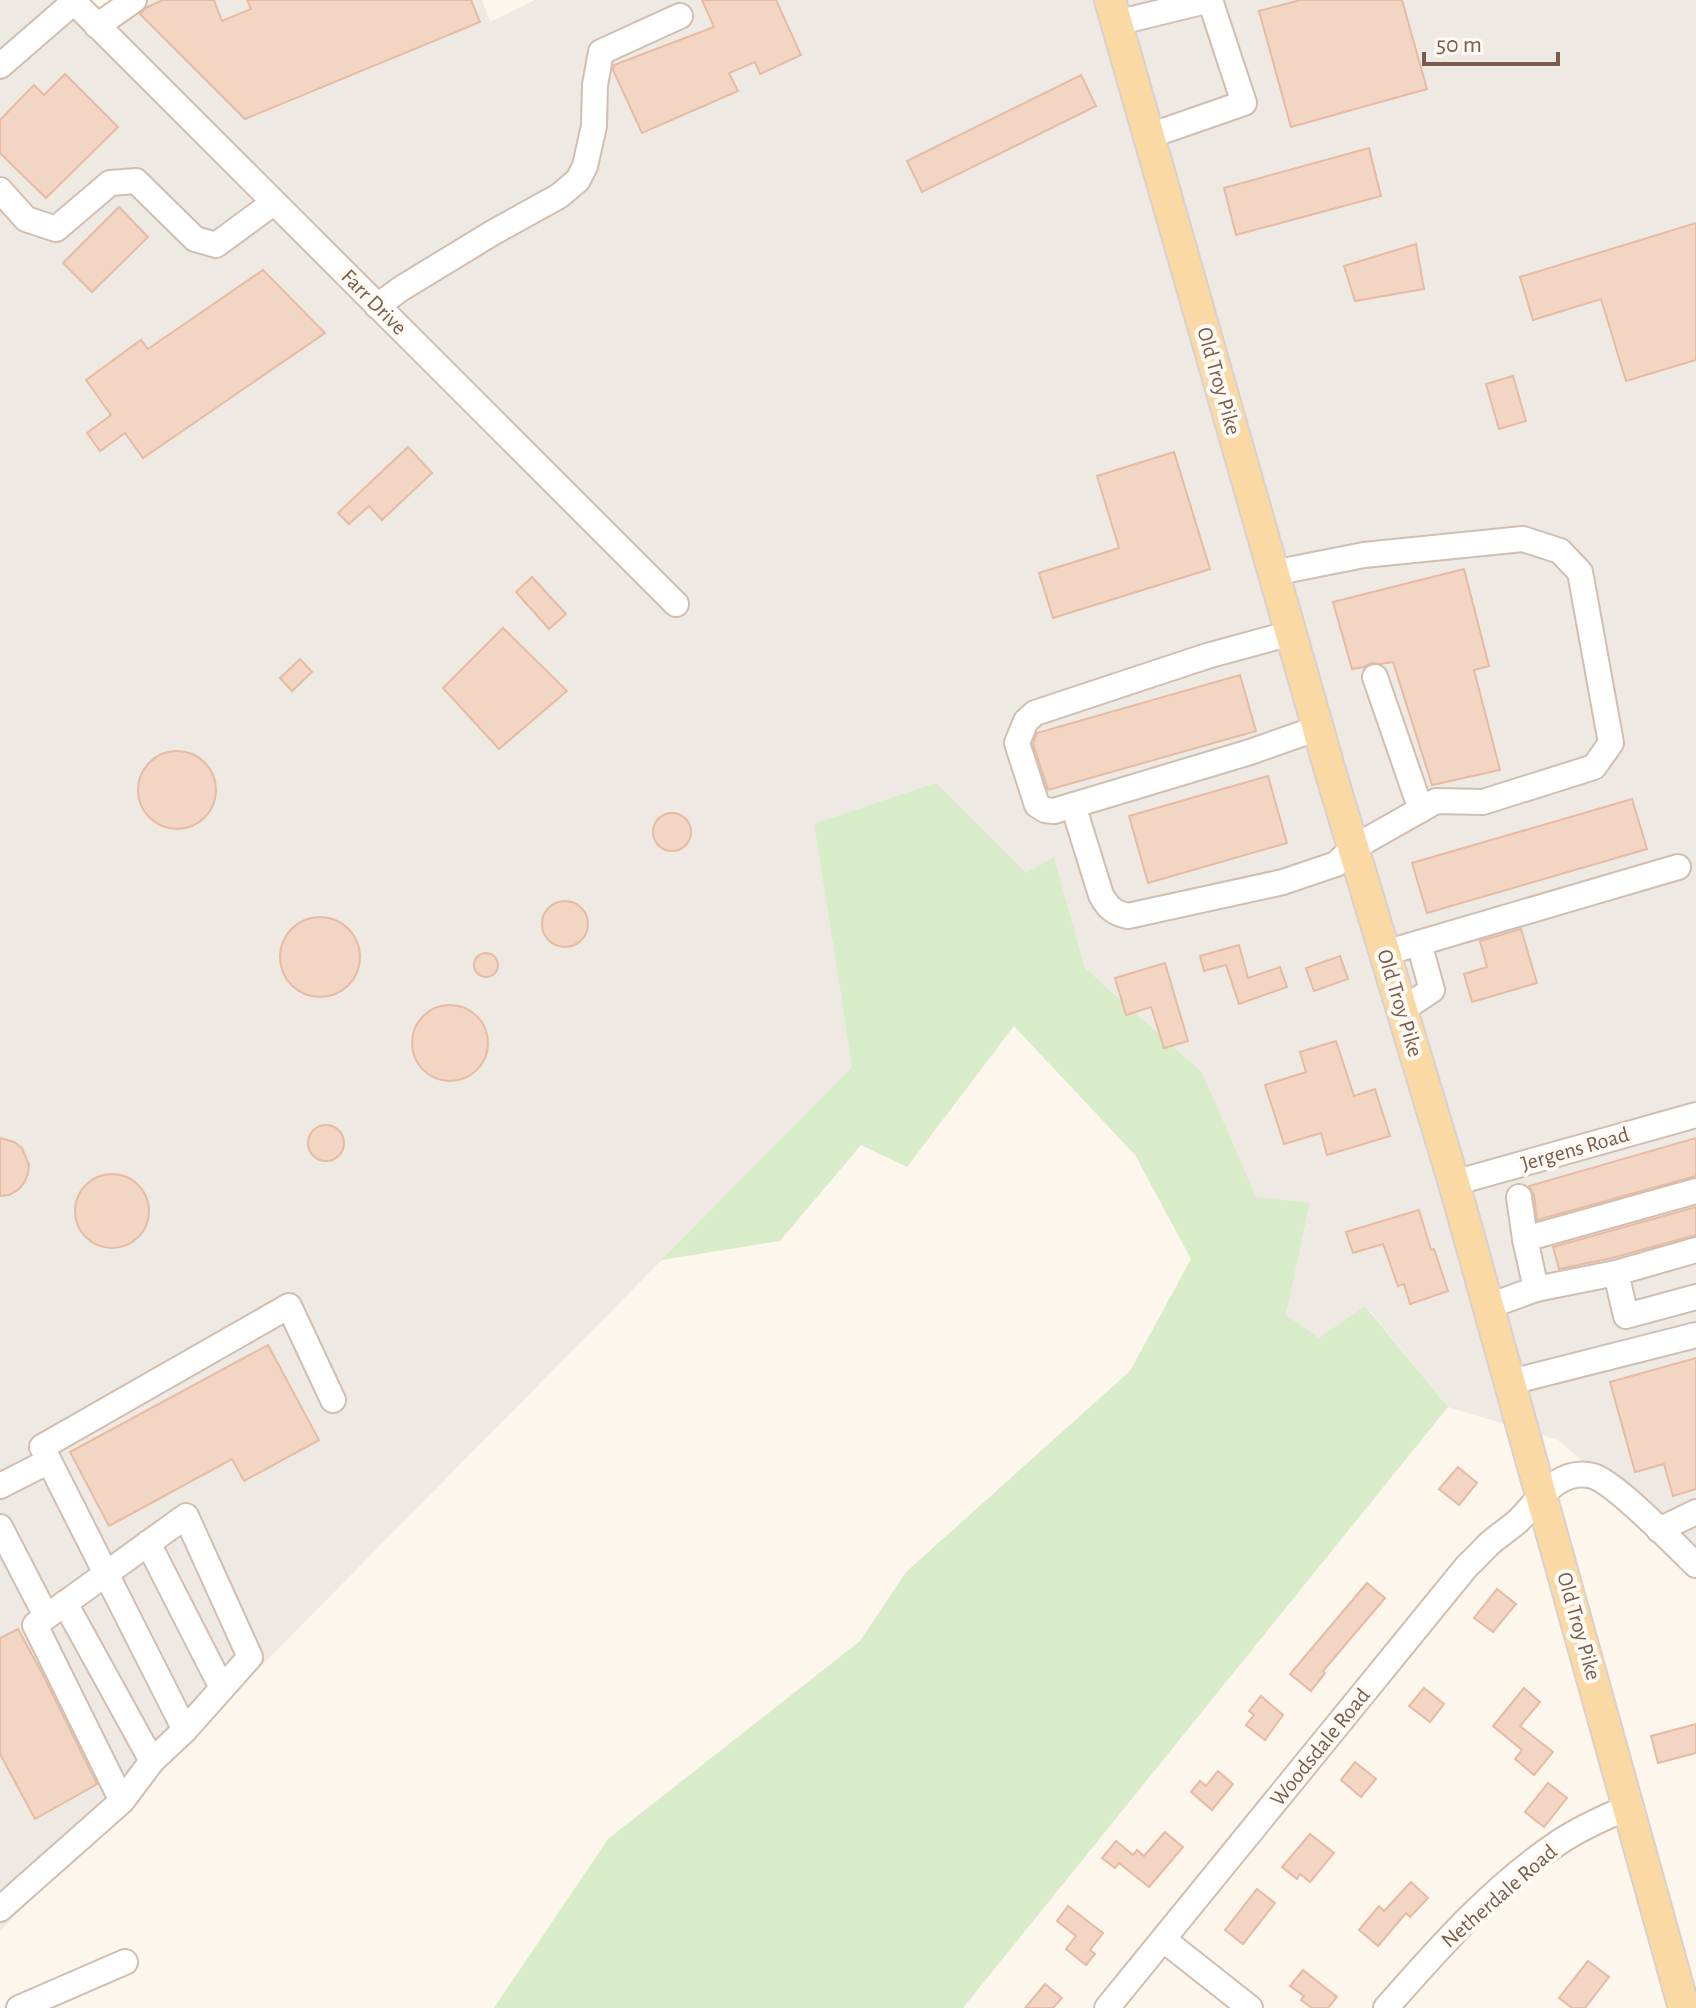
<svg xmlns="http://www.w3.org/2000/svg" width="1696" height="2008" font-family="'Alegreya Sans',sans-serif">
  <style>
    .industrial { fill: #efe9e4 }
    .green { fill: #d8ecc9 }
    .building { fill: #f3d5c3; stroke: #e6bba3; stroke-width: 2 }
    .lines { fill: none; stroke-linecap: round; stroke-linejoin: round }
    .minor-casing { stroke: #d1beb0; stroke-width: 28 }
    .major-casing { stroke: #dad1cd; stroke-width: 34 }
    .minor { stroke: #fff; stroke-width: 24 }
    .major { stroke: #fbd9a5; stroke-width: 30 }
    .labels { text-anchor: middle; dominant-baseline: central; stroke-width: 8; stroke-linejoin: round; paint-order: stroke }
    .street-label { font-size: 22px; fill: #7a5c4d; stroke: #fffaf3 }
  </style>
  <rect width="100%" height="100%" fill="#fdf6ec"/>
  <polygon class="industrial" points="0,0 71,0 92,20 125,0 482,0 490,22 535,0 1696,0 1696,1557 1558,1440 1448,1407 1366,1306 1319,1339 1286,1315 1310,1204 1256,1198 1202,1072 1085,968 1054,858 1027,874 814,824 852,1067 0,1931"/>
  <polygon class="green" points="936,783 1026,873 1054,857 1085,968 1202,1072 1256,1197 1310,1203 1286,1315 1319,1338 1365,1306 1448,1407 963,2008 494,2008 608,1839 860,1641 906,1572 1130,1371 1191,1259 1135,1155 1014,1026 907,1167 861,1145 780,1241 661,1260 852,1067 814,824"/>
  <g class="building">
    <polygon points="163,0 214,0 222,21 251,9 247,0 471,0 480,22 245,119 140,14 147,7"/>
    <polygon points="702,0 776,0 801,55 760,74 755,62 729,73 738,91 642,133 613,70 614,65 714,27"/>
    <polygon points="1300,0 1402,0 1427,89 1291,127 1259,11"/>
    <polygon points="65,74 118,127 46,198 0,153 0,120 34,85 44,95"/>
    <polygon points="1081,75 1096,106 922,192 907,161"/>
    <polygon points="1369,148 1381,196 1236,235 1224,188"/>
    <polygon points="119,207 148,237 92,292 63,263"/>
    <polygon points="1696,223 1696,360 1626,381 1601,299 1533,320 1520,277"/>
    <polygon points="1416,244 1424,289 1355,301 1344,266"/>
    <polygon points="263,270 325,333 143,458 125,433 100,451 87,433 111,415 86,380 141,340 148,349"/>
    <polygon points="1513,376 1526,421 1499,429 1486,384"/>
    <polygon points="408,447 432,473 382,520 369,506 349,524 338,513"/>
    <polygon points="1174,452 1210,569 1053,618 1039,573 1119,548 1097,476"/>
    <polygon points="1464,569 1489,666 1474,670 1500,770 1432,785 1393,662 1381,664 1371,663 1364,667 1352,669 1333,602"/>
    <polygon points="532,577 566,614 549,629 516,592"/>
    <polygon points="503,628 567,691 499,749 443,688"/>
    <polygon points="300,659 312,672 292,691 280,678"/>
    <polygon points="1240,675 1256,731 1048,790 1033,744 1037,733"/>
    <circle cx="177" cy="790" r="39"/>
    <polygon points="1268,776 1287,843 1148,883 1129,816"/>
    <polygon points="1632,799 1647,849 1427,913 1412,863"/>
    <circle cx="672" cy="832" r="19"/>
    <circle cx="565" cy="924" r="23"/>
    <circle cx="320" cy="957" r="40"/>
    <polygon points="1521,929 1537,983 1472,1002 1464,974 1487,967 1480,941"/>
    <polygon points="1239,945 1248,978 1280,967 1287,987 1239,1004 1226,965 1204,971 1200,956"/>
    <circle cx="486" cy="965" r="12"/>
    <polygon points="1340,956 1348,979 1314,991 1306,968"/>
    <polygon points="1165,963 1188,1041 1164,1048 1151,1007 1126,1015 1115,978"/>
    <circle cx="450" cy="1043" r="38"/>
    <polygon points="1336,1041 1354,1096 1375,1089 1390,1136 1327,1155 1321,1133 1284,1144 1265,1085 1306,1072 1300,1052"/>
    <circle cx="326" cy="1143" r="18"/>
    <polygon points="0,1138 14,1142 22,1148 29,1165 28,1174 24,1183 18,1190 9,1195 0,1196"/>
    <polygon points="1696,1138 1696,1176 1537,1220 1534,1195 1529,1186"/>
    <circle cx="112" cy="1211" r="37"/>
    <polygon points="1696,1207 1696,1235 1612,1258 1559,1269 1553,1247"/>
    <polygon points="1419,1210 1431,1250 1434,1249 1448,1291 1410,1304 1404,1284 1398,1286 1383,1244 1353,1253 1346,1232"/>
    <polygon points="268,1345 319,1440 244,1481 232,1459 109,1526 70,1452"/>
    <polygon points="1696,1358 1696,1489 1673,1496 1664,1464 1635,1472 1610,1382"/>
    <polygon points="1458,1467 1477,1483 1459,1505 1439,1489"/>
    <polygon points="1367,1583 1385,1598 1323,1671 1325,1673 1311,1691 1290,1674"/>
    <polygon points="1497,1589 1516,1604 1493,1632 1474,1618"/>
    <polygon points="18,1629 43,1675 97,1784 35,1819 0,1754 0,1638"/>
    <polygon points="1424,1688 1444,1704 1430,1722 1409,1706"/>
    <polygon points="1524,1688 1540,1702 1520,1726 1553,1752 1534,1775 1515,1759 1522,1750 1493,1726"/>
    <polygon points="1261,1696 1283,1715 1265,1740 1246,1725 1254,1715 1249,1711"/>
    <polygon points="1696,1724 1696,1753 1658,1763 1651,1736"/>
    <polygon points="1355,1762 1376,1779 1361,1797 1341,1780"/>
    <polygon points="1218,1771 1233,1784 1212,1810 1191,1792 1200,1781 1206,1786"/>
    <polygon points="1548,1783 1567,1798 1544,1827 1525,1812"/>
    <polygon points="1165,1832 1183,1847 1149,1887 1119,1863 1115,1868 1102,1858 1116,1841 1133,1855 1137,1850 1144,1856"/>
    <polygon points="1310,1834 1334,1853 1310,1882 1300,1874 1297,1879 1282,1867"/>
    <polygon points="1411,1882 1428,1898 1410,1917 1406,1913 1378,1946 1359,1930 1379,1906 1384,1911"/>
    <polygon points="1257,1889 1275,1903 1243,1944 1225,1930"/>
    <polygon points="1068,1906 1103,1933 1090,1950 1095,1954 1086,1965 1066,1949 1076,1936 1057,1921"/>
    <polygon points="1588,1961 1609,1977 1585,2008 1572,2008 1559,1998"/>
    <polygon points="1303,1970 1337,1997 1328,2008 1312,2008 1301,2000 1304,1996 1290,1986"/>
    <polygon points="1045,1984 1062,1998 1053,2008 1025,2008"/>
  </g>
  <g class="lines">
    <defs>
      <g id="minor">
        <polyline points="72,0 676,604"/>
        <polyline points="1116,23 1210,0"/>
        <polyline points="97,26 134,0"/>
        <polyline points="0,66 74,2"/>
        <polyline points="1149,136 1244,103 1210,0"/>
        <polyline points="0,190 26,219 56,229 110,183 136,181 195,239 216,245 273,203"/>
        <polyline points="377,306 402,288 494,232 559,196 578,180 585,166 594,126 595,85 601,52 680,16"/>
        <polyline points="1291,633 1207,656 1035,713 1026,721 1017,743 1037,805 1045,810 1054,811 1250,752 1318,728"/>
        <polyline points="1375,677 1421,810"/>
        <path d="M1073,805L1101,895C1108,908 1114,913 1128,916L1283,882L1336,864L1353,848L1436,801L1483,802L1594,767L1611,743L1580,572L1560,551L1523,539L1364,555L1273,573"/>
        <polyline points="1385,953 1678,867"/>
        <polyline points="1402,1010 1432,990 1419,943"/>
        <polyline points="1454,1183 1696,1115"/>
        <polyline points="1519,1197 1525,1239"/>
        <polyline points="1696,1250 1616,1273 1626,1316 1696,1297"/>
        <polyline points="1536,1289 1616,1273"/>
        <polyline points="1489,1306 1536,1289 1525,1239 1696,1191"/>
        <polyline points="1511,1382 1696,1335"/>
        <polyline points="0,1486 49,1461"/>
        <polyline points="0,1527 46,1616"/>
        <polyline points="1659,1530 1696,1512"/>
        <polyline points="148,1543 222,1688"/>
        <polyline points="65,1603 152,1761"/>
        <polyline points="185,1730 42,1447 289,1306 333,1400"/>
        <polyline points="0,1909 122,1801 152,1761 185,1730 250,1657 186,1516 35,1625 122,1801"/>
        <polyline points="1164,1940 1250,2008"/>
        <polyline points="19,2008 125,1962"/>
        <path d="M1107,2008L1467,1566C1475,1559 1482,1551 1489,1544C1498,1536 1509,1529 1518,1521C1539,1500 1559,1467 1593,1476C1616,1483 1676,1546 1696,1565"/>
        <path d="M1386,2008C1438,1949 1492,1887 1558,1843C1580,1828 1605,1817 1629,1807"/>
      </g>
      <polyline id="major" points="1110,0 1331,774 1454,1183 1684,2008"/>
    </defs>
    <use href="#minor" class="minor-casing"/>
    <use href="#major" class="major-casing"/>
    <use href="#minor" class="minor"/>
    <use href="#major" class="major"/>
  </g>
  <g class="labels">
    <g class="street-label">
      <text transform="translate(374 302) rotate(45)">Farr Drive</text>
      <text transform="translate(1219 381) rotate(74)">Old Troy Pike</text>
      <text transform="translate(1400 1003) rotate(73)">Old Troy Pike</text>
      <text transform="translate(1575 1149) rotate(-16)">Jergens Road</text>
      <text transform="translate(1579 1626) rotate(74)">Old Troy Pike</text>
      <text transform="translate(1320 1747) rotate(-51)">Woodsdale Road</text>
      <text transform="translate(1499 1896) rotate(-41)">Netherdale Road</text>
    </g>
  </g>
  <path d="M1424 52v12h134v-12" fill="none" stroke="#7a5c4d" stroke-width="4"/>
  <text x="1436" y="52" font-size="24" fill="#7a5c4d" stroke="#fffaf3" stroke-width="6" paint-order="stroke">50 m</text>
</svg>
